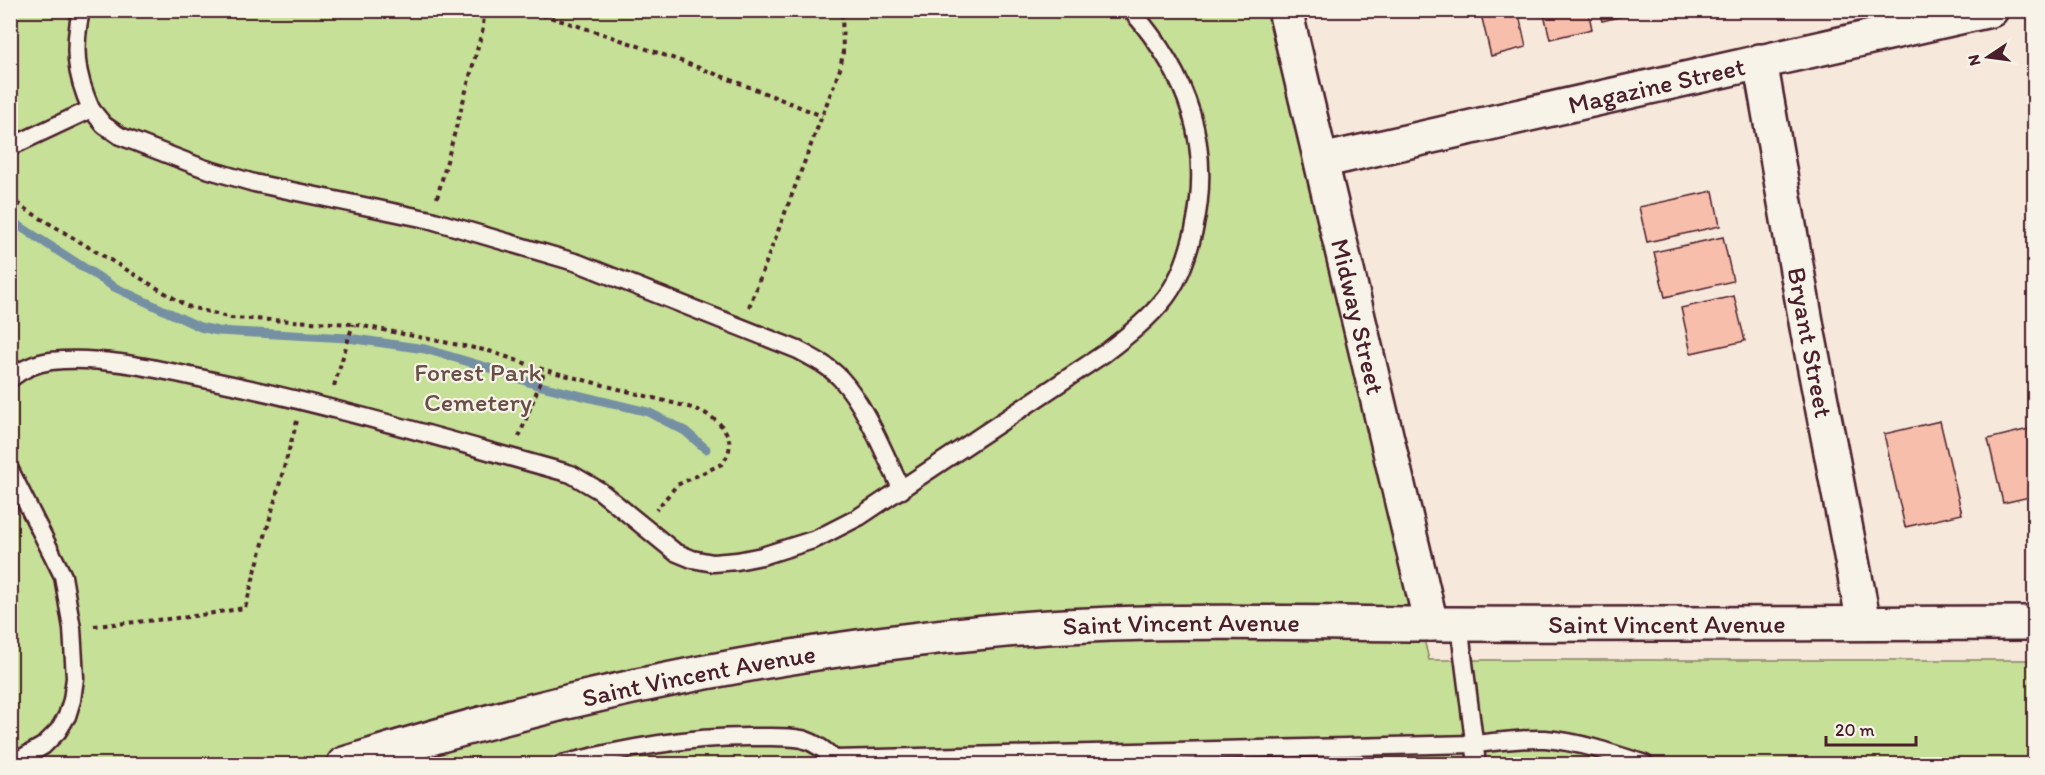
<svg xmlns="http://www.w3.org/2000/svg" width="2045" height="775" font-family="Itim,sans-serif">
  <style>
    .green { fill: #c6e097; stroke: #888061; stroke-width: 1.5 }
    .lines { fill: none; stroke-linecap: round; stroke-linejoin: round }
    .stream { stroke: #7590a3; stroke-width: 9 }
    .building { fill: #f6beab; stroke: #4a1f2b; stroke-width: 1.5 }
    .service-casing { stroke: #4a1f2b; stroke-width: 21 }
    .minor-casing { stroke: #4a1f2b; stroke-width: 38 }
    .tertiary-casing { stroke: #4a1f2b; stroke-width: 38 }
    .path { stroke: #4a1f2b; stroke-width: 4; stroke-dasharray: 4.5 4.5; stroke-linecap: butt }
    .service { stroke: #f7f3e8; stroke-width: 16 }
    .minor { stroke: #f7f3e8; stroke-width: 33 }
    .tertiary { stroke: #f7f3e8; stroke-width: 33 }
    .labels { text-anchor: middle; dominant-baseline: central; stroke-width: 4.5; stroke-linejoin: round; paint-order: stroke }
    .street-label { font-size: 26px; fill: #4a1f2b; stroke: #f7f3e8 }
    .park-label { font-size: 26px; fill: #694f46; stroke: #f7f3e8 }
  </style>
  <rect width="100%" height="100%" fill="#f7e8dc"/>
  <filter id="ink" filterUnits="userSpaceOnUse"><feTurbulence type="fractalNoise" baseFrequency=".0167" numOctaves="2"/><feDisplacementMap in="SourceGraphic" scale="12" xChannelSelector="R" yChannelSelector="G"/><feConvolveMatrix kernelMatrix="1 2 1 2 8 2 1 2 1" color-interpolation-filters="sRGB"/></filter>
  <g filter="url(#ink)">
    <polygon class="green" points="10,11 1273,11 1429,660 2034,660 2034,764 11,764"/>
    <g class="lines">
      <polyline class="stream" points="10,220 114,287 200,327 218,331 348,338 425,349 486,367 537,385 648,412 685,431 706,449"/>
    </g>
    <g class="building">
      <polygon points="1480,10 1518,10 1526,47 1491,56"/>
      <polygon points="1543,10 1588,10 1592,29 1550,39"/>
      <polygon points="1599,10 1647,10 1602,21"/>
      <polygon points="1713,191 1720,226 1647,242 1639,207"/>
      <polygon points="1723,237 1733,281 1665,297 1654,252"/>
      <polygon points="1734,296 1745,341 1691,353 1681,308"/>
      <polygon points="1940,421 1962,514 1905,527 1884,434"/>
      <polygon points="2033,428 2034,436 2034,496 2003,503 1988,439"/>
    </g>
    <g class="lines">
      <defs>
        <g id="service">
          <path d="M91,109L104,125L120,136L203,168L254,183L431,220L578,263L798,350C813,358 829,366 841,379C866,406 885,456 902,490"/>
          <path d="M10,147L91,109C75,73 73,49 81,10"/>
          <path d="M10,379C22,369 36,363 51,361C100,355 161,370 209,380C331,405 451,441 571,474L600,491L675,552L692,559L713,563L737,561L762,556L816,539L859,517L1105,353C1127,336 1149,319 1166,297C1181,277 1188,254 1194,230C1213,145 1188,75 1131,10"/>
          <polyline points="10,470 63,576 72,628 75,678 72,700 67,716 58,731 43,746 11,764"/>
          <polyline points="1459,624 1477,764"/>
          <path d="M834,759L1474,744C1497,742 1521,738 1545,739C1580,742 1612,753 1645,764"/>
          <path d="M562,764C626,748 690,736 756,737C772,737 787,736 802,739C817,743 829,753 839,764"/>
        </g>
        <g id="minor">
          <path id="s1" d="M1285,10L1431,624"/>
          <path id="s2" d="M1760,61L1808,333L1864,623"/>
          <path id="s3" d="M1321,161L1991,10"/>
        </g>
        <g id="tertiary">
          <path id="s4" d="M344,764C559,696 780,650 1006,630C1149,618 1291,623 1434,624C1634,625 1834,623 2034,623"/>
        </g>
      </defs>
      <use href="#service" class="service-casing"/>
      <use href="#minor" class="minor-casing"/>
      <use href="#tertiary" class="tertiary-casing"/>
      <g class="path">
        <path d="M525,10C626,39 724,76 822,116"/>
        <path d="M10,198L25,209L187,306L231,318L353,324L489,351L545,370L692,408C716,415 743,438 722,464L677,485L656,510"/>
        <polyline points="437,198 483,28 484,10"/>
        <polyline points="749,307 840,69 843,53 842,10"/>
        <polyline points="334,386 353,324"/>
        <polyline points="519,437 545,370"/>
        <polyline points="94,626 188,617 245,608 297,421"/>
      </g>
      <use href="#service" class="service"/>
      <use href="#minor" class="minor"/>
      <use href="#tertiary" class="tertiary"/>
    </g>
  </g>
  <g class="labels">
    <g class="street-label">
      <text stroke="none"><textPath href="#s3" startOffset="344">Magazine Street</textPath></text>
      <text stroke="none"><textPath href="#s1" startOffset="315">Midway Street</textPath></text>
      <text stroke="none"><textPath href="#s2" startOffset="286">Bryant Street</textPath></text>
      <text stroke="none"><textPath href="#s4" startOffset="1338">Saint Vincent Avenue</textPath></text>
      <text stroke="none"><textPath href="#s4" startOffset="852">Saint Vincent Avenue</textPath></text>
      <text stroke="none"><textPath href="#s4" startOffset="366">Saint Vincent Avenue</textPath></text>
    </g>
    <g class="park-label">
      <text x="478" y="372">Forest Park<tspan x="478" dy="30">Cemetery</tspan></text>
    </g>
  </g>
  <rect width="2045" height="775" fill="none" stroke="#f7f3e8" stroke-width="36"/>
  <rect x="18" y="18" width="2009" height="739" fill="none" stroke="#4a1f2b" stroke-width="2" filter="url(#ink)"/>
  <g transform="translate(1988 57) rotate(257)" stroke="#f7f3e8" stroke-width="4.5" paint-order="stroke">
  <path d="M0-4.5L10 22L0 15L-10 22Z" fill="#4a1f2b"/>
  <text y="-9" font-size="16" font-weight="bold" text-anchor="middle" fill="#4a1f2b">N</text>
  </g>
  <path d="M1826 736v9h90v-9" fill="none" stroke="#4a1f2b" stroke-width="3"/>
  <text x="1835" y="736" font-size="18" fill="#4a1f2b" stroke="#f7f3e8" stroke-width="4.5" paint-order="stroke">20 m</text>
</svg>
